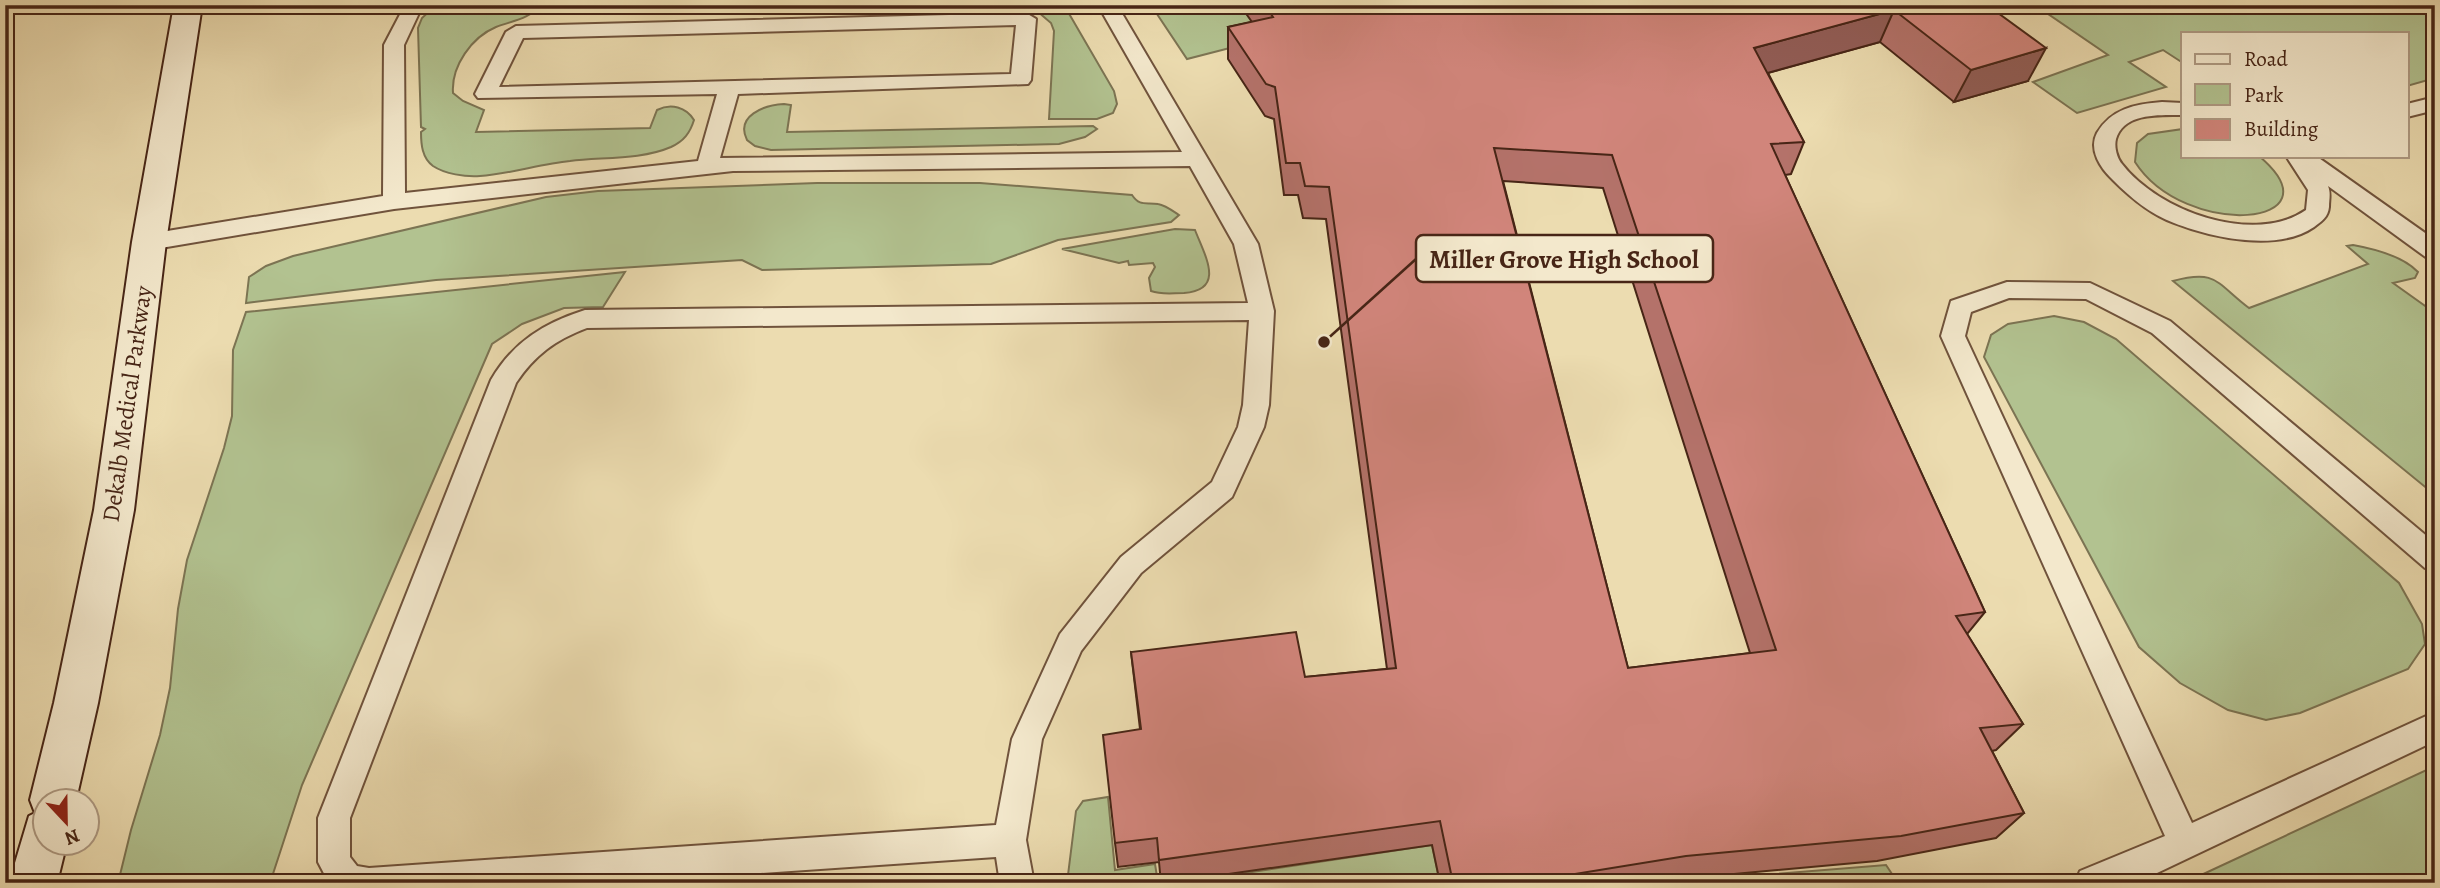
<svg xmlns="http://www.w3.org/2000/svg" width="2440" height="888" font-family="Alegreya,serif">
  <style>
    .green { fill: #b2c290; stroke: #7c7453; stroke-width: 2 }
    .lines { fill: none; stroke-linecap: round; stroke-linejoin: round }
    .service-casing { stroke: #70533c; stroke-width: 4 }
    .secondary-casing { stroke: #472516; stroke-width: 4 }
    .service { fill: #f3e8cc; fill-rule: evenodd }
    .secondary { fill: #f3e8cc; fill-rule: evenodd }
    .wall { fill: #b4726a; stroke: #472516; stroke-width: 2; fill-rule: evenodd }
    .shaded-wall { fill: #925d56; stroke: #472516; stroke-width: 2 }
    .building { fill: #d1857b; stroke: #472516; stroke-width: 2; fill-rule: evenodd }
    .labels { text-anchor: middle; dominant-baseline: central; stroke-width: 5; stroke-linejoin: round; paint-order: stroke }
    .street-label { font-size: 24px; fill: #472516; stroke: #f3e8cc }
    .leader { fill: none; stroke: #472516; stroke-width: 2.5 }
    .callout-dot { fill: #472516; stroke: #f3e8cc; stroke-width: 2.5 }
    .callout { fill: #f3e8cc; stroke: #472516; stroke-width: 2.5 }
    .callout-label { font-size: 26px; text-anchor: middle; font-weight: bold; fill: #472516 }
  </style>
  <rect width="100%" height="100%" fill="#ecdcb0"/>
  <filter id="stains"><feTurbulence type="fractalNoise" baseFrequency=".00286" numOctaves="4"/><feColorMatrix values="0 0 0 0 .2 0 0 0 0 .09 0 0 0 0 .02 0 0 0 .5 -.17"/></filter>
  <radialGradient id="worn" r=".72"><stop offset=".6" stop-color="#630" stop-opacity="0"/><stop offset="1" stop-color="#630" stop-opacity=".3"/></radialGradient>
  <g class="green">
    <path d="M436,5H539C531,19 511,21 496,27C472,37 451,66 453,93L463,101L484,110L476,132L650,128L657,110C671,103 686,107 694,120C690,133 684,141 671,147C641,160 602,157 570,161C540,164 510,174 480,176C465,177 445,174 433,166C422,158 421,144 421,132L425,129L421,127L418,28L422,18Z"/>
    <polygon points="1030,5 1064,5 1114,91 1117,104 1113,113 1097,119 1049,119 1054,31 1051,23"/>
    <polygon points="1151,5 1240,5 1265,39 1187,59"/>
    <polygon points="2035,5 2435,5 2435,78 2407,86 2407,33 2183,33 2183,63 2163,50 2129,62 2166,87 2077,113 2033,82 2108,55"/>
    <path d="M784,104L791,105L787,132L1093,126L1097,129L1085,137L1059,144L771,150L755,146L747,140C735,116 764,105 784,104Z"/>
    <path d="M2183,129V156H2259C2343,227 2185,240 2135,162L2137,143L2148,134Z"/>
    <path d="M817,183H980L1132,195C1140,207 1146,202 1158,204C1165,205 1173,211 1179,215L1171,222L1058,240L991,264L762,270L742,260L436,280L246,303L249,277L266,266L293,256L546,197L598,191Z"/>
    <path d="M1175,229L1195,230C1205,256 1226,290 1184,293C1172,293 1162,295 1151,291L1149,278L1155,267L1153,263L1129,265L1128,261L1119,263L1062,249Z"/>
    <path d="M2353,245C2375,249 2403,256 2418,272L2415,278L2393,283L2435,313V495L2173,281C2217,269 2216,283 2249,308L2368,264L2347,246Z"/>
    <polygon points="625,272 603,307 564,308 522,324 492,344 302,785 270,883 118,883 131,830 160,735 170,688 178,609 187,560 224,448 232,416 233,350 246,312"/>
    <polygon points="2054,316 2084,322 2116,339 2399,583 2422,624 2425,644 2408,669 2300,713 2266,720 2228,710 2180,683 2139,647 1984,357 1991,335 2008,324"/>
    <polygon points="2435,766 2435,883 2184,883"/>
    <polygon points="1108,797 1115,870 1155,864 1158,883 1067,883 1076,811 1083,801"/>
    <polygon points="1432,845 1440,883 1179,883"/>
    <polygon points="1886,865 1898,883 1666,883"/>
  </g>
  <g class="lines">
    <defs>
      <g id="service">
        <path d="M405,5H427L419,13L404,45L405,193L698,161L717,94L478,98L475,94L506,32L516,26L1026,13L1036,19L1031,80L1028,84L738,94L720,158L1182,152L1098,5H1117L1258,244L1274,311L1269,405L1264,427L1232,497L1141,573L1081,651L1042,739L1026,840L1034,883H1000L996,857L615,883H329L318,862V818L491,380C513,342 544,323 585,310L1248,303L1234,244L1190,166L733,171L394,209L149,250L141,248L137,242L141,236L149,234L383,196L384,45ZM1016,25L1011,74L499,87L523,38ZM1249,320L1243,405L1238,427L1212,482L1121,557L1060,634L1012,739L996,825L369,868L357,866L350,857V818L516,383C535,355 555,340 587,328Z"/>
        <polygon points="2435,97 2435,110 2407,117 2407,104"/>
        <path d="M2162,102L2183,103V115C2161,115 2124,112 2116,139C2114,147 2117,158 2122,164C2158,211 2254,246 2306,210L2308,190L2286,156H2316L2435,240V260L2427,258L2328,186C2331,193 2329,199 2329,207C2328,217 2322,221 2314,227C2278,252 2212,238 2174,223C2150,214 2131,198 2113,180C2101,169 2088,150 2097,133C2111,109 2135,104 2162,102Z"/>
        <polygon points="2007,282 2090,283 2170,321 2435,543 2435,572 2425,568 2152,333 2086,299 2009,298 1971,312 1965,336 2192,823 2435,712 2435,741 2136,883 2075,883 2080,871 2165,836 1941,336 1951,301"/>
      </g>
      <polygon id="secondary" points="174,5 202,5 166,242 134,510 98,703 76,800 46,800 46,842 67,842 57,883 9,883 29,816 35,813 30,800 54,703 94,510 132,242"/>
    </defs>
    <use href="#service" class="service-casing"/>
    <use href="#secondary" class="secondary-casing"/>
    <use href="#service" class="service"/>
    <use href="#secondary" class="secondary"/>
  </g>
  <path class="wall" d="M1240,5H1987L2028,81L1954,102L1880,42L1768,73L1804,142L1791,174L1785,175L1985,612L1967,634L2023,724L1996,750L1992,751L2024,813L1996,838L1877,861L1669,880L1651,883H1440L1432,845L1166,883H1161L1159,862L1118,867L1115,843L1140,729L1131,652L1305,677L1387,669L1326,219L1303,218L1298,195H1284L1274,119L1265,116L1228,59V27L1252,22ZM1503,181L1603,188L1750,653L1628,668Z"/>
  <g class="shaded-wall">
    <polygon points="1894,10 1880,42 1742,80 1754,48"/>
    <polygon points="2046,48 2028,81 1954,102 1971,70"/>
  </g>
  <path class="building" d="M1265,5H1987L2046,48L1971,70L1894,10L1754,48L1804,142L1771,144L1985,612L1956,616L2023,724L1980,728L2024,813L1901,836L1686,856L1519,883H1453L1440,821L1159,860L1157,838L1115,843L1103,735L1141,729L1131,652L1296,632L1305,677L1396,668L1329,187L1305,186L1300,163H1286L1275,87L1266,84L1228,27L1273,17ZM1494,148L1612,155L1776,650L1628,668Z"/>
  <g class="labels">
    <g class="street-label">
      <text transform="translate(127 404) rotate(-82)">Dekalb Medical Parkway</text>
    </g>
  </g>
  <path class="leader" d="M1324 342L1416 259"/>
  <circle class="callout-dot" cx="1324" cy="342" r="7"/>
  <rect class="callout" x="1416" y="235" width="297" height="47" rx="7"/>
  <g class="callout-label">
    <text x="1564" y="268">Miller Grove High School</text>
  </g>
  <rect width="2440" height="888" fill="none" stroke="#ecdcb0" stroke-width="28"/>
  <rect x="7" y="7" width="2426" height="874" fill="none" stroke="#472516" stroke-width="3.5"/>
  <rect x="14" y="14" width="2412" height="860" fill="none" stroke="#472516" stroke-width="2"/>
  <rect x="2181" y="32" width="228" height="126" fill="#f3e8cc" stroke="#ae9a83" stroke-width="2"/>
  <rect x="2195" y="54" width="35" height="10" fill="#f3e8cc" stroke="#ae9a83" stroke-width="2"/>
  <text x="2244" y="66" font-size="21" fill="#472516">Road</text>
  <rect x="2195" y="84" width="35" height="21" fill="#b2c290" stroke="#ae9a83" stroke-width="2"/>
  <text x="2244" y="102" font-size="21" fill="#472516">Park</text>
  <rect x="2195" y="119" width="35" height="21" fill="#d1857b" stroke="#ae9a83" stroke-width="2"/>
  <text x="2244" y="136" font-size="21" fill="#472516">Building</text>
  <g transform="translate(66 822) rotate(158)"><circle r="33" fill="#f3e8cc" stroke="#ae9a83" stroke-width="2"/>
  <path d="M0-5L12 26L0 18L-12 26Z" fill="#8f2418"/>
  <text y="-10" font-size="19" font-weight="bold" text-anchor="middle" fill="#472516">N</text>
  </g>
  <rect width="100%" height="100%" filter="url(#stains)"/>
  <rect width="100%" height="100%" fill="url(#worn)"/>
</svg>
